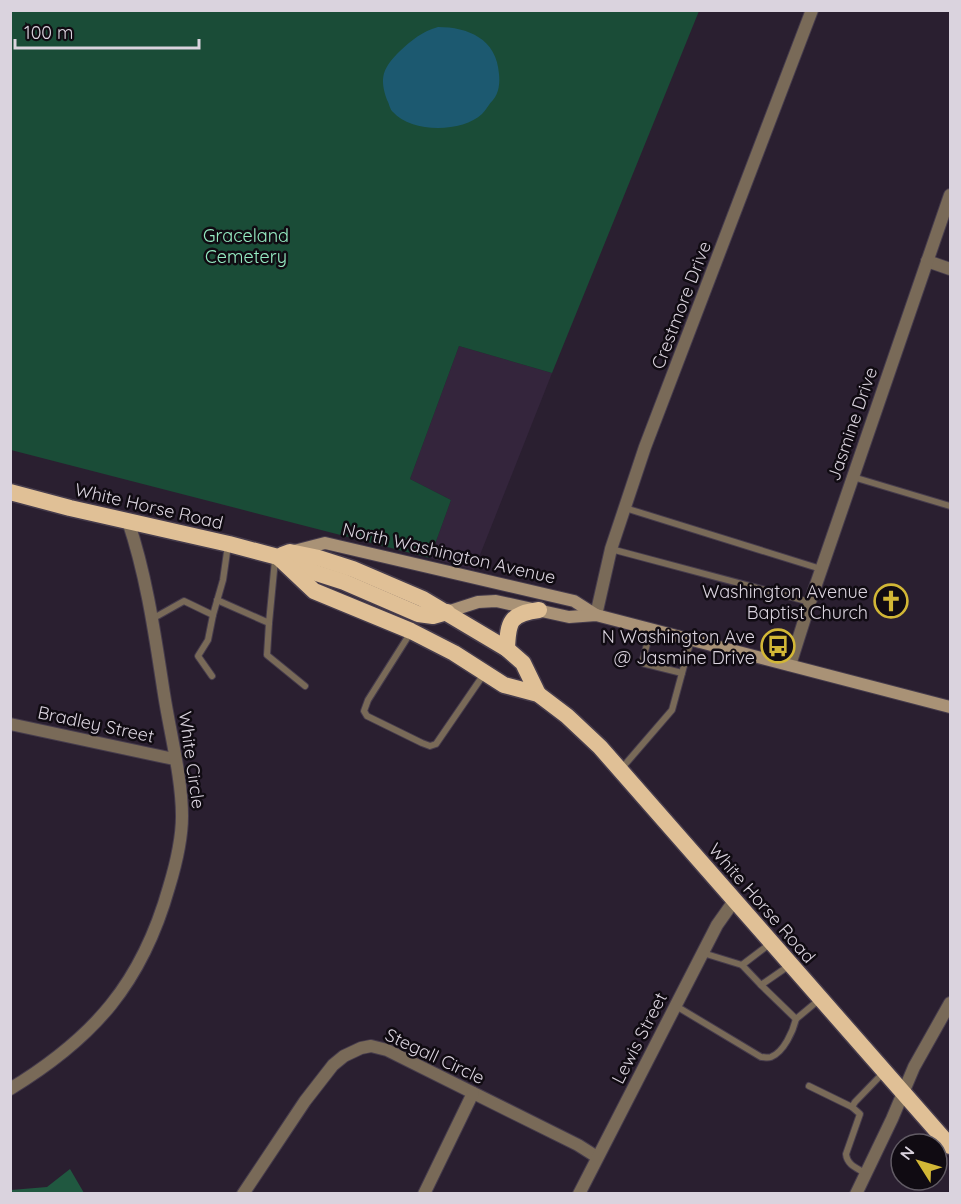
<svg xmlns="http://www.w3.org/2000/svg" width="961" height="1204" font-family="Quicksand,sans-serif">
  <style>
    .built { fill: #34253c }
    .green { fill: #1a4c37 }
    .forest { fill: #205840 }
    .water { fill: #1c5970 }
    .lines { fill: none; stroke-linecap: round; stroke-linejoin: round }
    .service-casing { stroke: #463c4c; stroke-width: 8 }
    .minor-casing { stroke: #463c4c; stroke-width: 14 }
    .secondary-casing { stroke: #463c4c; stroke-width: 14 }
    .trunk-casing { stroke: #463c4c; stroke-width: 19 }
    .service { stroke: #796a58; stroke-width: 6 }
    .minor { stroke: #796a58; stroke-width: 12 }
    .secondary { stroke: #a99276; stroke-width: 12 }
    .trunk { stroke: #e0c096; stroke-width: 16 }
    .labels { text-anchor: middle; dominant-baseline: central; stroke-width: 5; stroke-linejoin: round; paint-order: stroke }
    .park-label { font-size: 18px; fill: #96ecc3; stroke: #100b12 }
    .street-label { font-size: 18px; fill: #dad3de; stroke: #100b12 }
    .poi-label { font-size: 18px; fill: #dad3de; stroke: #100b12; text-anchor: end }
  </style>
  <rect width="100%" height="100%" fill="#2a1f30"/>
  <polygon class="built" points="459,346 552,373 474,570 430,558 451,500 410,479"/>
  <polygon class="green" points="10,11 699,11 552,373 459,346 410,479 451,500 430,558 11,450"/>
  <polygon class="forest" points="70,1169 84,1193 11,1193 11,1190 47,1187"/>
  <path class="water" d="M438,27C468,27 497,39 499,74C500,83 499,93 493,100C489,104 486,110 482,114C462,133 411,133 393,112C390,110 389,103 387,100C379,77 383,68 400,51C412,40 421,32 438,27Z"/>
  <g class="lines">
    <defs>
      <g id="service">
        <polyline points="853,477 950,506"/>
        <polyline points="625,508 821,569"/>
        <polyline points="611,549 810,602"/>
        <polyline points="217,600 269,623 275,560"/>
        <polyline points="213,615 223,580 228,545"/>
        <polyline points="152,619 184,601 213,615 208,640 198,656 212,676"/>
        <polyline points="269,623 267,655 305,686"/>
        <polyline points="651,629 642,663 682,673"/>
        <polyline points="411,632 368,700 364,711 367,716 422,743 430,746 436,744 484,674"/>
        <polyline points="622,768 672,710 691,640"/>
        <polyline points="703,953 742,965 771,943"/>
        <polyline points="742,965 761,985 790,965"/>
        <polyline points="761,985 796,1019 820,999"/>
        <path d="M676,1006L761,1057C764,1057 768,1058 771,1057C784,1052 793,1031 796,1019"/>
        <polyline points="809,1086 852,1107"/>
        <path d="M865,1173C857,1168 847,1165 846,1154L860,1114L852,1107L855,1102L884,1072"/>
      </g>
      <g id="minor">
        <polyline points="927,261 950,269"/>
        <polyline points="596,615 611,549 645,447 812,10"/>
        <polyline points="790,665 810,602 950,195"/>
        <polyline points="10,724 174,759"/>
        <path d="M10,1089C94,1038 142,983 169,887C176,864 182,840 182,816C182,778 170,733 164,694C155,636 147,577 128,521"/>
        <polyline points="243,1194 305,1101 333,1065 344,1056 361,1048 371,1046 387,1050 578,1145 597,1157"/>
        <polyline points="424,1194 473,1093"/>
        <polyline points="579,1194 717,925 734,901"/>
        <polyline points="856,1194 892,1119 914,1067 950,1003"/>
      </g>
      <g id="secondary">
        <polyline points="294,551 325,543 574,601 596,615"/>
        <polyline points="447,612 478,602 496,601 569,617 596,615 950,707"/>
      </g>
      <g id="trunk">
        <polyline points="10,492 70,508 229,544 278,557 316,573 344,582 418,614 433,616 447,612"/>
        <polyline points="282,555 290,552 319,558 353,569 423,599 507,649 523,663 538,694"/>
        <polyline points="278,557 314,591 411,631 454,653 504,685 538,694 567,716 600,747 950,1146"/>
        <path d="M507,649C508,621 510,614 539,610"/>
      </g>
    </defs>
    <use href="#service" class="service-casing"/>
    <use href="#minor" class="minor-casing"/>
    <use href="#secondary" class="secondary-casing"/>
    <use href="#trunk" class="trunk-casing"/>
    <use href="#service" class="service"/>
    <use href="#minor" class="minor"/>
    <use href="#secondary" class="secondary"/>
    <use href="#trunk" class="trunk"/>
  </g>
  <defs>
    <symbol id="church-ring" viewBox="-11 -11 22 22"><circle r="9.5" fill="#100b12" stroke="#d2b736" stroke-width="1.5"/><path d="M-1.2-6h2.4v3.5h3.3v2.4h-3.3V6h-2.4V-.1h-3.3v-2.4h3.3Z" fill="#d2b736"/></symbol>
    <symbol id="bus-ring" viewBox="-11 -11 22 22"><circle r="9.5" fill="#100b12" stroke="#d2b736" stroke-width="1.5"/><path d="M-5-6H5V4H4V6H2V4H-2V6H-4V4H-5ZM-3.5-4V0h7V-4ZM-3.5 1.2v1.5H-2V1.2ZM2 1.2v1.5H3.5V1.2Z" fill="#d2b736"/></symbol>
  </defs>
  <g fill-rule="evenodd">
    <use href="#church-ring" x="872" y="582" width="38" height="38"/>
    <use href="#bus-ring" x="759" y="627" width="38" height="38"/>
  </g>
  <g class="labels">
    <g class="park-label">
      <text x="246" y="235">Graceland<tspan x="246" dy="21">Cemetery</tspan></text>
    </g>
    <g class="street-label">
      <text transform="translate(681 305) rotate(-69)">Crestmore Drive</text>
      <text transform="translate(852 424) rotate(-71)">Jasmine Drive</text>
      <text transform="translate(149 506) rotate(13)">White Horse Road</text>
      <text transform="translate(449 553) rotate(13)">North Washington Avenue</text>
      <text transform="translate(96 724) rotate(12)">Bradley Street</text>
      <text transform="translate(192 760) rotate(82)">White Circle</text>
      <text transform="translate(762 903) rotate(49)">White Horse Road</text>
      <text transform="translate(639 1038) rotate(-63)">Lewis Street</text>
      <text transform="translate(435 1056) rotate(25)">Stegall Circle</text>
    </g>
    <g class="poi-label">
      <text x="868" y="591">Washington Avenue<tspan x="868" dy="21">Baptist Church</tspan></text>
      <text x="755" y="636">N Washington Ave<tspan x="755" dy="21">@ Jasmine Drive</tspan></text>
    </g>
  </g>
  <rect width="961" height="1204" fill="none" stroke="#dad3de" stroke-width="24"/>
  <g transform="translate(919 1162) rotate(307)"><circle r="28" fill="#100b12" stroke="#615b64" stroke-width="1.5"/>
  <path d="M0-4.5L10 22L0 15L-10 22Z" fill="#d2b736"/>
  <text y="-9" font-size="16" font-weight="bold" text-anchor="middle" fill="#dad3de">N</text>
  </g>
  <path d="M15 39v9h184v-9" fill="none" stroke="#dad3de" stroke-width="3"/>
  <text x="24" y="39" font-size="18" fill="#dad3de" stroke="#100b12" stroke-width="4.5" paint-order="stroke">100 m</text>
</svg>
